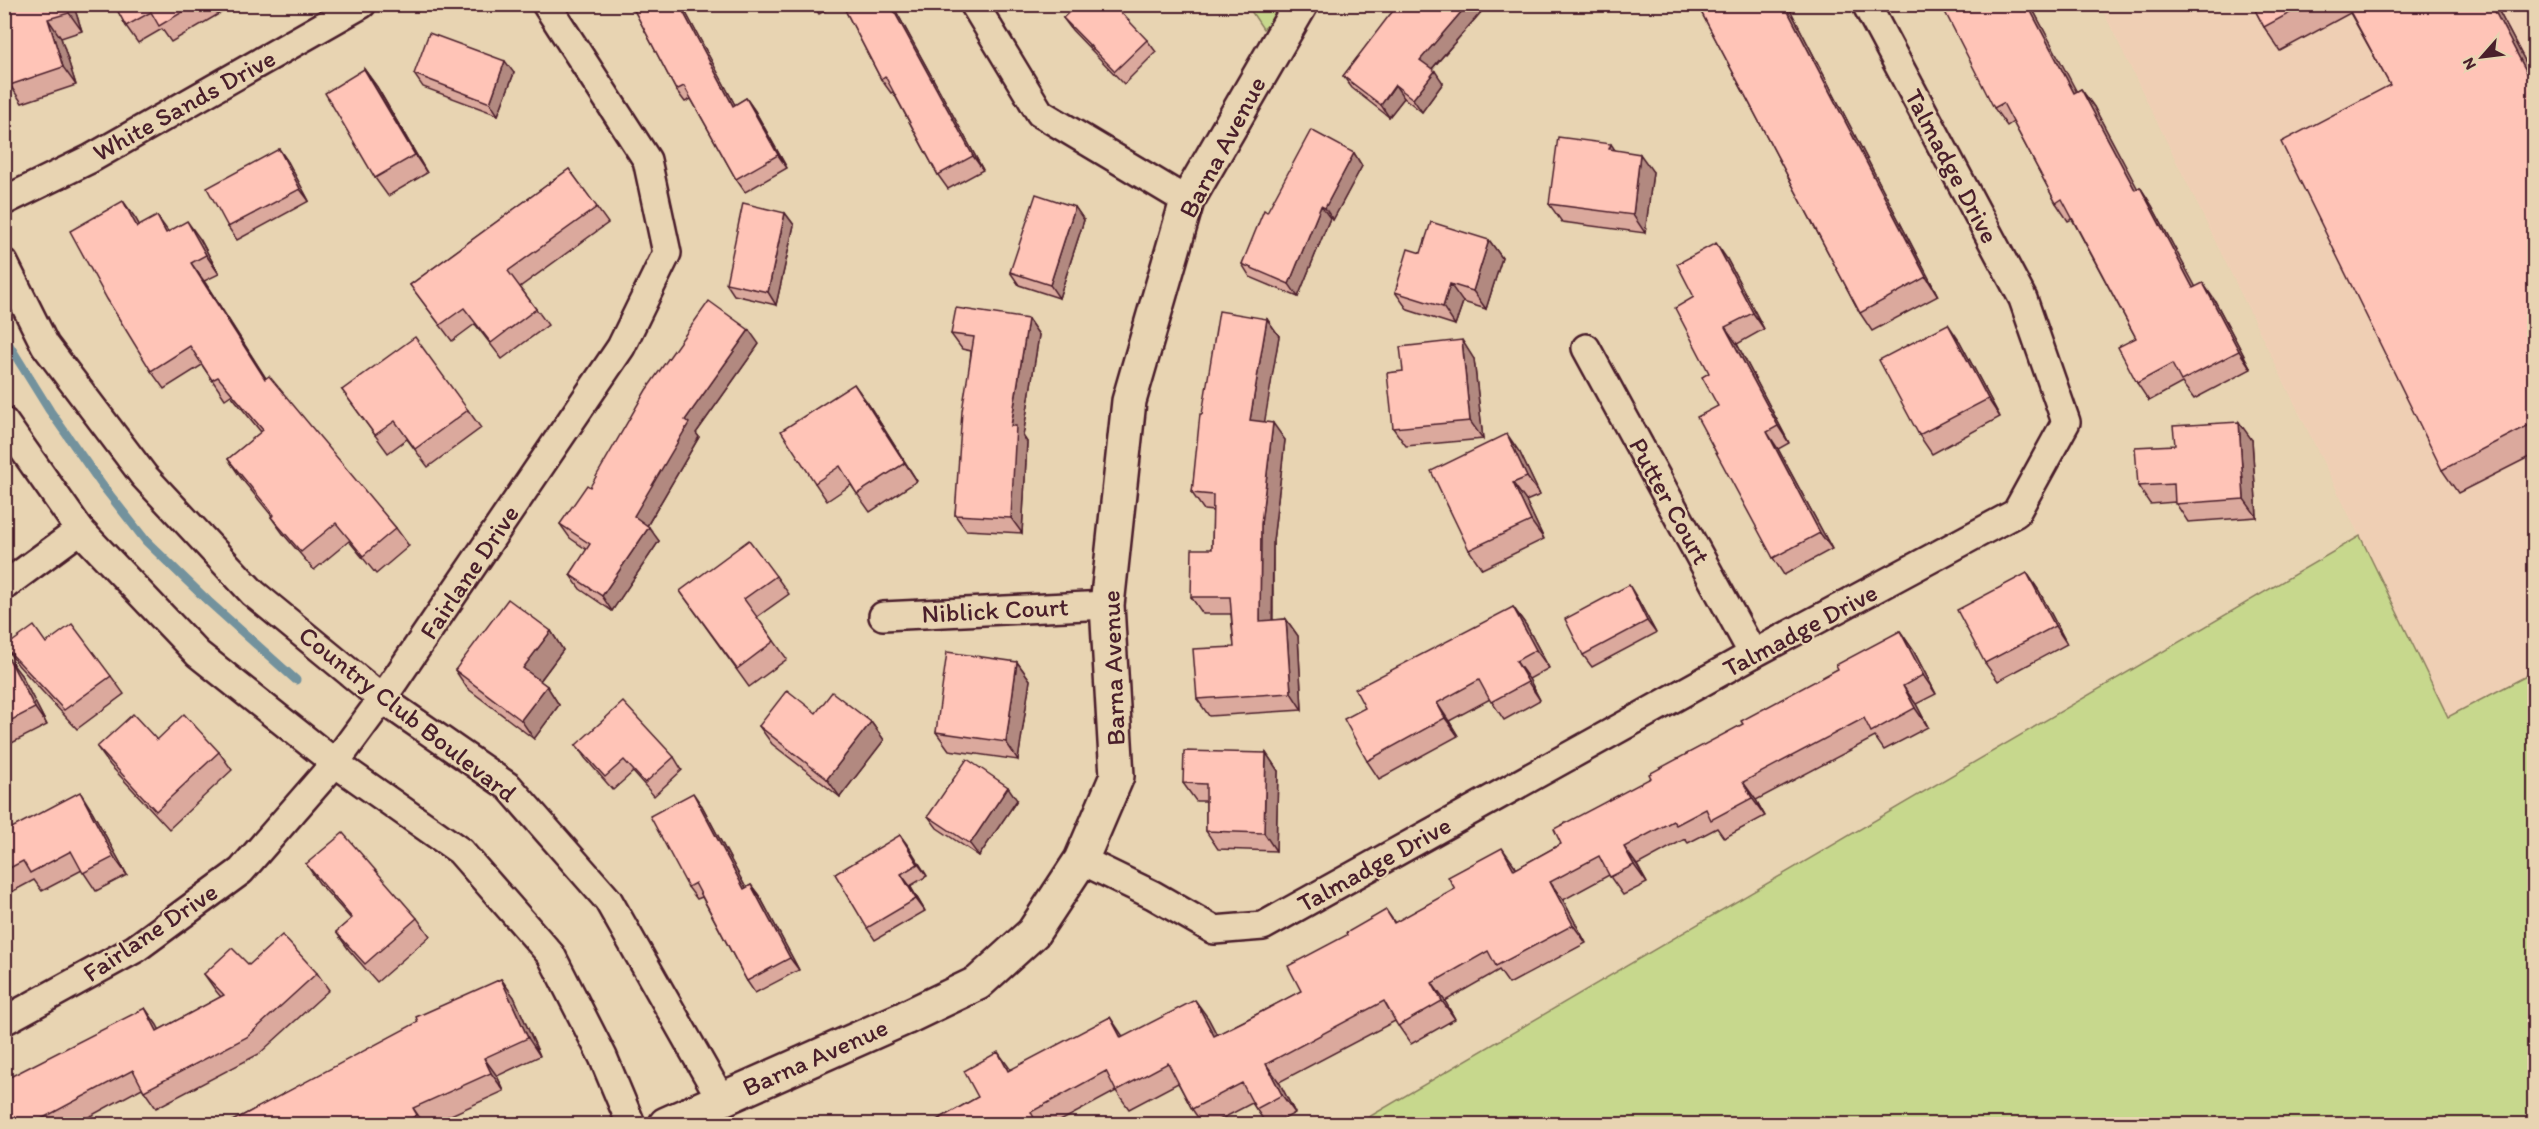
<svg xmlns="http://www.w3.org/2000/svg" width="2539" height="1129" font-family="Itim,sans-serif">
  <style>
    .built { fill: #efcfb4 }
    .green { fill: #c7d88d; stroke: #887c5c; stroke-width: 1.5 }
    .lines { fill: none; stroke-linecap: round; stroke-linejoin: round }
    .stream { stroke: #73929d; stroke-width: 9 }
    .street-casing { stroke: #4a1f2b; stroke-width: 32 }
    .secondary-casing { stroke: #4a1f2b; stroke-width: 38 }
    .street { stroke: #e8d4b2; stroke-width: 27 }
    .secondary { stroke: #e8d4b2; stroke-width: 33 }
    .wall { fill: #dba99d; stroke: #4a1f2b; stroke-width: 1.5 }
    .shaded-wall { fill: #b28980; stroke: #4a1f2b; stroke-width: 1.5 }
    .building { fill: #ffc4b7; stroke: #4a1f2b; stroke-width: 1.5 }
    .labels { text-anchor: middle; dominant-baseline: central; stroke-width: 4.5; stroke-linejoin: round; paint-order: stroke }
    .street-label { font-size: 26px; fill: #4a1f2b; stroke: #e8d4b2 }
  </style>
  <rect width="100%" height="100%" fill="#e8d4b2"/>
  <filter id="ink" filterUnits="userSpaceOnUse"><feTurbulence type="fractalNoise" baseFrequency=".0167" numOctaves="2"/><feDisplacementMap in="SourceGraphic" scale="12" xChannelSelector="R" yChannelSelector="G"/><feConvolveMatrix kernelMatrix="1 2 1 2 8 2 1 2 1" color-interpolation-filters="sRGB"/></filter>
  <g filter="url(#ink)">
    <polygon class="built" points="2100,5 2534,5 2534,672 2448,718"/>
    <g class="green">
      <polygon points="1247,5 1283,5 1273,21 1263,29"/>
      <polygon points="2360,536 2448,717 2534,672 2534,1124 1357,1124"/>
    </g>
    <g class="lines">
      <polyline class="stream" points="4,337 50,411 102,485 146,541 208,601 296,680"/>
      <defs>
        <g id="street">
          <polyline points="974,4 1040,113 1187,201"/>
          <polyline points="4,201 90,159 362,4"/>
          <polyline points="4,263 45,345 144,476 253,593 382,699 509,787 608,900 721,1099"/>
          <polyline points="1586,348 1753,654"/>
          <polyline points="4,422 80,530 198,654 335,763 460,851 551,955 603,1057 631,1124"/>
          <polyline points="4,586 80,530"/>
          <polyline points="883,616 1107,605"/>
          <polyline points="1081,860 1153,895 1214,930 1263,926 1753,654 2016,513 2066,422 2023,299 1866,4"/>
          <polyline points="4,1021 135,949 241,871 335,763 382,699 621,347 667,253 647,160 546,4"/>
        </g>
        <polyline id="secondary" points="666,1124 905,1018 978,983 1033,933 1081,860 1117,776 1107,605 1129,401 1187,201 1301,4"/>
      </defs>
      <use href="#street" class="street-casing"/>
      <use href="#secondary" class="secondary-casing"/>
      <use href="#street" class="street"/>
      <use href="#secondary" class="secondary"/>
    </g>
    <g class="wall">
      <polygon points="4,4 73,4 82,31 61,38 76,85 22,103 10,85"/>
      <polygon points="114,4 236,4 171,42 162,29 138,43 126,26"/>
      <polygon points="627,4 681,4 735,105 746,98 755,111 787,168 745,192 736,179 691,99 685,102 676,90 633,8 631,10"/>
      <polygon points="812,4 837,4 819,14"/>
      <polygon points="842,4 892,4 983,170 948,189 938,175 893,92 891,93 881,79"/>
      <polygon points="1399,4 1488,4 1432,69 1443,83 1422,112 1404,98 1389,117 1352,88 1343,76"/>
      <polygon points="1697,4 1787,4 1938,296 1872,331 1860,313"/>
      <polygon points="2030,4 2076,92 2081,89 2094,107 2137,189 2140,187 2152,206 2195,287 2215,301 2251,369 2194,399 2182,383 2149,401 2137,383 2136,338 2072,219 2068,221 2056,203 2013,122 2007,126 1994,108"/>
      <polygon points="2252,4 2495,4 2535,80 2535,454 2458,493 2442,470 2390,85 2350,13 2280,51 2264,27"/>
      <polygon points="1063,18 1147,40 1156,52 1124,84 1072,30"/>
      <polygon points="364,69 377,87 427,173 388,196 375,178"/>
      <polygon points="514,73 498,115 423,87 414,74"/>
      <polygon points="279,149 288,162 309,201 237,240 228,227"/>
      <polygon points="1615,150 1653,172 1645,233 1562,222 1549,204"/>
      <polygon points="1354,153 1362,166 1333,220 1330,218 1298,297 1250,277 1242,264 1267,212"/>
      <polygon points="569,169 608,223 520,287 548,325 502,359 475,324 452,341 410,285"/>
      <polygon points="123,201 140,226 200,239 219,274 204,281 266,379 396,528 409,546 376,574 349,541 314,570 284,535 271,517 272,516 241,478 228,459 261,432 231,395 225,399 202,365 164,389 151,371"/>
      <polygon points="1075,207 1084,220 1059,298 1019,285 1010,272"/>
      <polygon points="785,213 794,225 776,305 734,295 726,283"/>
      <polygon points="1489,240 1502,258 1486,309 1463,302 1455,325 1408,310 1395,292 1421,253"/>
      <polygon points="1727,259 1764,329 1737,344 1789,443 1778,449 1832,549 1784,575 1773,558 1718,406 1709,373 1694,297"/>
      <polygon points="1028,319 1039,335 1023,436 1027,442 1022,533 966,530 955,515 971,351 962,349 951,334"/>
      <polygon points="1267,319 1279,336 1264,422 1285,440 1273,541 1273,620 1286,619 1298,636 1302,710 1209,716 1197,699 1234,647 1231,614 1203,614 1191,597 1212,549 1213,511 1204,510 1192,493 1202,414"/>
      <polygon points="1960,342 2000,417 1932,454 1919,435"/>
      <polygon points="759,344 696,433 699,437 647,526 659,541 612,611 580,589 570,575 587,550 570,538 560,524 590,487"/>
      <polygon points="1474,359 1483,439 1406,446 1393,428 1403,371"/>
      <polygon points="342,390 468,410 481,428 428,467 407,439 388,453"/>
      <polygon points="867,402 917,481 870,512 851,485 827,501 815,483"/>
      <polygon points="2252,440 2257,517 2188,522 2175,502 2150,504 2138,486"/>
      <polygon points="1520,453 1540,495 1526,501 1544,539 1482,569 1469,550"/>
      <polygon points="2027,573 2039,591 2067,644 1998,681 1985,663"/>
      <polygon points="776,576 789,594 757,617 787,659 749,687 680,591"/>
      <polygon points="1637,598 1656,633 1592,667 1583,655"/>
      <polygon points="1513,607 1526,625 1549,668 1529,679 1540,700 1504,720 1490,699 1449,721 1458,736 1379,779 1367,761 1365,708"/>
      <polygon points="551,631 563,650 540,681 547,686 559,705 534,739 467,688 455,670"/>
      <polygon points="1900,631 1913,650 1936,694 1916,704 1928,727 1884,750 1875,737 1756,800 1765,816 1724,838 1717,828 1688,843 1685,839 1637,865 1647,883 1623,895 1609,875 1563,900 1586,943 1509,984 1499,970 1445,1001 1455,1019 1411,1044 1395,1021 1279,1082 1295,1113 1273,1125 1267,1125 1252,1103 1210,1125 1203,1125 1192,1109 1178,1083 1129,1109 1116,1091 1053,1125 928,1125 978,1097 1011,1070 1123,1037 1208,1018 1217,1035 1244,1021 1301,991 1347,935 1386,910 1395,923 1515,866 1516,869 1561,844 1651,778 1838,669"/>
      <polygon points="46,643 111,676 124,694 77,729 18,665 5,647"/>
      <polygon points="4,661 21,675 47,725 4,747"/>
      <polygon points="1017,662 1030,680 1018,760 949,750 936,732"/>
      <polygon points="816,713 871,722 884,740 840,797 772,744 759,726"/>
      <polygon points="157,740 219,752 232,770 169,829 110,765 97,747"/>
      <polygon points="576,745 674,757 682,770 654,796 633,772 613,790 585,758"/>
      <polygon points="1266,753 1278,771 1276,851 1218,849 1206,831 1206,801 1196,801 1183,783"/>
      <polygon points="1017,800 979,856 937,828 928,816"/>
      <polygon points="702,806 746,888 751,885 760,897 799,970 755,993 747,981 702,897 697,899 688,887"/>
      <polygon points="92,811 127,875 96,891 82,870 42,891 34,880 4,896 4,832"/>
      <polygon points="900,835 927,876 910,886 925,911 875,940 867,928"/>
      <polygon points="306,864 417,918 430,936 377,982 349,950 336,932 351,919 319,883"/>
      <polygon points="249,965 317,973 329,990 259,1054 156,1108 142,1088 74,1125 4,1125 145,1008 159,1030 221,997 216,991 204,974"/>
      <polygon points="501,979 514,997 540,1056 497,1076 504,1091 429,1125 225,1125"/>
    </g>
    <g class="shaded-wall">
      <polygon points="66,4 73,4 82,31 69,13"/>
      <polygon points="679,4 681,4 684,9 742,118 733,106"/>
      <polygon points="890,4 892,4 983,170 973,156"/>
      <polygon points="1468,4 1488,4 1429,72 1420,60"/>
      <polygon points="1784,4 1787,4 1938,296 1926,277"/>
      <polygon points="2027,4 2030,4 2087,111 2074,93"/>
      <polygon points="2491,4 2495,4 2535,80 2535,88"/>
      <polygon points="48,19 61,38 76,85 63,67"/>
      <polygon points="505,61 514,73 498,115 490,103"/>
      <polygon points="364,69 377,87 427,173 415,155"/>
      <polygon points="1435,71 1443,83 1422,112 1413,99"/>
      <polygon points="1395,85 1404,98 1389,117 1381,105"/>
      <polygon points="2081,89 2094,107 2148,208 2135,190"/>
      <polygon points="746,98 755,111 787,168 778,155"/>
      <polygon points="1611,144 1623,162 1609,149"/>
      <polygon points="279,149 288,162 309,201 300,189"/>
      <polygon points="1354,153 1362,166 1333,220 1325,208"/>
      <polygon points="1640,154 1653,172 1645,233 1633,215"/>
      <polygon points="2140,187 2152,206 2206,306 2193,288"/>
      <polygon points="123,201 136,219 150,245 137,227"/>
      <polygon points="1321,206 1330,218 1298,297 1289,284"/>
      <polygon points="1075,207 1084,220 1059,298 1050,285"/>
      <polygon points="785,213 794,225 776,305 768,292"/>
      <polygon points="157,216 170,234 166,233"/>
      <polygon points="187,221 200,239 219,274 206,255"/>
      <polygon points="1489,240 1502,258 1486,309 1473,291"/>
      <polygon points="1716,243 1727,259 1764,329 1753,313"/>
      <polygon points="191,263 204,281 278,397 265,379"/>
      <polygon points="2203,283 2215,301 2251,369 2239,351"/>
      <polygon points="1450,284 1463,302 1455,325 1443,307"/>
      <polygon points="1028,319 1039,335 1023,436 1027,442 1022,533 1011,518 1011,426"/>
      <polygon points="1267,319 1279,336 1262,437 1250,420"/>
      <polygon points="1948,324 1960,342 2000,417 1988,399"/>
      <polygon points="1725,327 1737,344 1789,443 1778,426"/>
      <polygon points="749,330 759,344 696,433 699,437 644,531 634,516 685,420"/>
      <polygon points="1462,340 1474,359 1483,439 1470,421"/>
      <polygon points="854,384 867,402 917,481 905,463"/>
      <polygon points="2239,422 2252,440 2257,517 2244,499"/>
      <polygon points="1273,423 1285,440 1273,541 1272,638 1260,621 1261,524"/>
      <polygon points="1767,432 1778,449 1832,549 1820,533"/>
      <polygon points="1507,434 1520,453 1540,495 1527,477"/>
      <polygon points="1513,483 1526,501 1544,539 1531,521"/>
      <polygon points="649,527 659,541 612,611 602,596"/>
      <polygon points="2027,573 2039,591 2067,644 2055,626"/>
      <polygon points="1629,585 1637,598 1656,633 1647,621"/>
      <polygon points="1513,607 1526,625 1549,668 1536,650"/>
      <polygon points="1286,619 1298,636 1302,710 1291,693"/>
      <polygon points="551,631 563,650 536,686 523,668"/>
      <polygon points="1900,631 1913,650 1936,694 1923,675"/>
      <polygon points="9,659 21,675 47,725 35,708"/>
      <polygon points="1516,661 1529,679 1540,700 1528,682"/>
      <polygon points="1017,662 1030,680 1018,760 1006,742"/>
      <polygon points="547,686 559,705 534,739 521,720"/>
      <polygon points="1903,686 1916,704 1928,727 1915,708"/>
      <polygon points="1437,703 1449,721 1458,736 1445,718"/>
      <polygon points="871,722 884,740 840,797 827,779"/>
      <polygon points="1266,753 1278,771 1276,851 1264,833"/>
      <polygon points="1743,782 1756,800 1765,816 1752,798"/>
      <polygon points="1008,787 1017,800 979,856 970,844"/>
      <polygon points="80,792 92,811 127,875 114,857"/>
      <polygon points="693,793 702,806 753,901 744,889"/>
      <polygon points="900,835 909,847 927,876 918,864"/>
      <polygon points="1624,847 1637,865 1647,883 1634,865"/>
      <polygon points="1502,848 1515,866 1526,888 1514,870"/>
      <polygon points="901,874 910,886 925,911 916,899"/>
      <polygon points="1550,882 1563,900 1586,943 1573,925"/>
      <polygon points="751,885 760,897 799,970 790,958"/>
      <polygon points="501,979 514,997 540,1056 528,1038"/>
      <polygon points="1432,983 1445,1001 1455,1019 1442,1001"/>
      <polygon points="1195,1000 1208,1018 1227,1054 1214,1036"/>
      <polygon points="145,1008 157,1025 169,1048 157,1031"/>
      <polygon points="1110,1017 1122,1035 1133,1056 1121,1038"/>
      <polygon points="998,1052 1011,1070 1008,1071"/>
      <polygon points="484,1058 497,1076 504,1091 491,1073"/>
      <polygon points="1266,1064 1279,1082 1295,1113 1282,1095"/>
      <polygon points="413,1108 425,1125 424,1125"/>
    </g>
    <g class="building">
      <polygon points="4,4 66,4 69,13 48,19 63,67 10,85 4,68"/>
      <polygon points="114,4 196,4 159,26 151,12 126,26"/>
      <polygon points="631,4 679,4 733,106 746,98 778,155 736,179 684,86 676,90"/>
      <polygon points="842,4 890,4 973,156 938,175 885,76 881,79"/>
      <polygon points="1077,4 1113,4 1147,40 1115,71 1063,18"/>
      <polygon points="1399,4 1468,4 1420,60 1435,71 1413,99 1395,85 1381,105 1343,76 1388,17"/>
      <polygon points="1697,4 1784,4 1926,277 1860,313"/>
      <polygon points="1941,4 2027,4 2074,93 2081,89 2135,190 2140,187 2193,288 2203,283 2239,351 2181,381 2172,364 2137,383 2118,347 2136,338 2062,199 2056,203 2003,103 1994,108"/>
      <polygon points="2252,4 2306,4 2264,27"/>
      <polygon points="2346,4 2491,4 2535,88 2535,422 2442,470 2281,142 2390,85"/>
      <polygon points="429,33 505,61 490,103 414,74"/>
      <polygon points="364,69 415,155 375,178 325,93"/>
      <polygon points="1311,130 1354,153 1325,208 1321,206 1289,284 1242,264 1264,210 1267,212"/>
      <polygon points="1558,137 1611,144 1609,149 1640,154 1633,215 1549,204"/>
      <polygon points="279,149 300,189 228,227 207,188"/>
      <polygon points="569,169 597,207 508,271 536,309 491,343 464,308 440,325 410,285"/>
      <polygon points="1036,194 1075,207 1050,285 1010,272"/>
      <polygon points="123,201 137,227 157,216 166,233 187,221 206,255 191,263 265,379 269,376 396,528 363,556 336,523 301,552 271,517 274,515 228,459 263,430 218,377 212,380 190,346 151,371 107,299 70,231"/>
      <polygon points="743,203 785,213 768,292 726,283"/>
      <polygon points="1431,222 1489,240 1473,291 1450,284 1443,307 1395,292 1408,249 1421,253"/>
      <polygon points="1716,243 1753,313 1725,327 1778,426 1767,432 1820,533 1773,558 1697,417 1718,406 1702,377 1709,373 1675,308 1694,297 1677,264"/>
      <polygon points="709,301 749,330 685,420 689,423 634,516 649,527 602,596 570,575 590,544 560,524 587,485 590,487 646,390"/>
      <polygon points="956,308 1028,319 1011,426 1016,426 1011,518 955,515 962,411 974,337 951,334"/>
      <polygon points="1219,311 1267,319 1250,420 1273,423 1261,524 1260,621 1286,619 1291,693 1197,699 1193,649 1234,647 1230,597 1191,597 1192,549 1212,549 1213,495 1192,493 1200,414 1202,414"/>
      <polygon points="1948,324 1988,399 1919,435 1879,360"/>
      <polygon points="415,337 468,410 415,449 395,421 375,435 342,390"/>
      <polygon points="1462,340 1470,421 1393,428 1387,373 1403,371 1400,347"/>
      <polygon points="854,384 905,463 857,494 840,466 815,483 781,431"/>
      <polygon points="2239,422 2244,499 2175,504 2174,484 2138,486 2135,447 2175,445 2173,426"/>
      <polygon points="1507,434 1527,477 1513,483 1531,521 1469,550 1431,471"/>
      <polygon points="749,540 776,576 744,599 774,641 737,669 680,591"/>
      <polygon points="2027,573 2055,626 1985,663 1957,610"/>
      <polygon points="1629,585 1647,621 1583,655 1565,619"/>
      <polygon points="508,599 551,631 523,668 547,686 521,720 455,670"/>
      <polygon points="1513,607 1536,650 1516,661 1528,682 1491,702 1479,680 1437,703 1445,718 1367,761 1344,719 1365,708 1355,689"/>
      <polygon points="72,624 111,676 64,710 5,647 34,626 46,643"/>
      <polygon points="1900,631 1923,675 1903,686 1915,708 1871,732 1864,718 1743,782 1752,798 1711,820 1706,809 1676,825 1673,821 1624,847 1634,865 1610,877 1599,856 1550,882 1573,925 1496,966 1488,951 1432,983 1442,1001 1398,1026 1384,1001 1266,1064 1282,1095 1256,1109 1242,1083 1192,1109 1168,1063 1116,1091 1106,1071 1031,1112 1034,1118 1022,1125 928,1125 978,1097 964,1071 998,1052 1008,1071 1110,1017 1121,1038 1195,1000 1214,1036 1244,1021 1301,991 1288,966 1347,935 1346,933 1386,910 1394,923 1455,889 1448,877 1502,848 1514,870 1561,844 1554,829 1651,778 1649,774 1743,724 1741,721 1838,669 1836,665"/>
      <polygon points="947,652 1017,662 1006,742 936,732"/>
      <polygon points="9,659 35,708 4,724 4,661"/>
      <polygon points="787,690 816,713 832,692 871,722 827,779 759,726"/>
      <polygon points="623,702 674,757 645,783 624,760 605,777 576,745"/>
      <polygon points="133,714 157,740 184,714 219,752 156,811 97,747"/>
      <polygon points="1184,751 1266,753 1264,833 1206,831 1206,784 1183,783"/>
      <polygon points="967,759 1008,787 970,844 928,816"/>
      <polygon points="80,792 114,857 83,873 71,851 30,873 23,861 4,871 4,832"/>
      <polygon points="693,793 744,889 751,885 790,958 747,981 695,883 688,887 650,816"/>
      <polygon points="343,833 417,918 365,964 336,932 352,918 306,864"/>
      <polygon points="900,835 918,864 901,874 916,899 867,928 835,874"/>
      <polygon points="282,935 317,973 247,1037 144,1091 133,1070 30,1125 4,1125 4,1080 145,1008 157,1031 224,995 204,974 232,948 249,965"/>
      <polygon points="501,979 528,1038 484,1058 491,1073 413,1108 417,1115 400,1125 225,1125 418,1022 416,1017"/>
    </g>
  </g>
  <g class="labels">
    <g class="street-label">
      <text transform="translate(184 105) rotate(-29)">White Sands Drive</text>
      <text transform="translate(1222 147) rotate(-62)">Barna Avenue</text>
      <text transform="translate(1952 166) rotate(62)">Talmadge Drive</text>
      <text transform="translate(1670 501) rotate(61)">Putter Court</text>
      <text transform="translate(469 572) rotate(-56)">Fairlane Drive</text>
      <text transform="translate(995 610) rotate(-3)">Niblick Court</text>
      <text transform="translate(1800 630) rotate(-28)">Talmadge Drive</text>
      <text transform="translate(1113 668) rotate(-92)">Barna Avenue</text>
      <text transform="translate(408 714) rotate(38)">Country Club Boulevard</text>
      <text transform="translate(1374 864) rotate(-29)">Talmadge Drive</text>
      <text transform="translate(150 932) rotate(-34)">Fairlane Drive</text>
      <text transform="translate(815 1057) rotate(-24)">Barna Avenue</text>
    </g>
  </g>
  <rect width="2539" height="1129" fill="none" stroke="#e8d4b2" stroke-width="24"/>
  <rect x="12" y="12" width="2515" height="1105" fill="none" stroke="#4a1f2b" stroke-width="2" filter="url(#ink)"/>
  <g transform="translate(2482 57) rotate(242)" stroke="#e8d4b2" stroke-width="4.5" paint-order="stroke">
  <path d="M0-4.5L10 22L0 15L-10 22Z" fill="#4a1f2b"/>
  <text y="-9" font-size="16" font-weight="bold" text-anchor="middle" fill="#4a1f2b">N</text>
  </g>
</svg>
